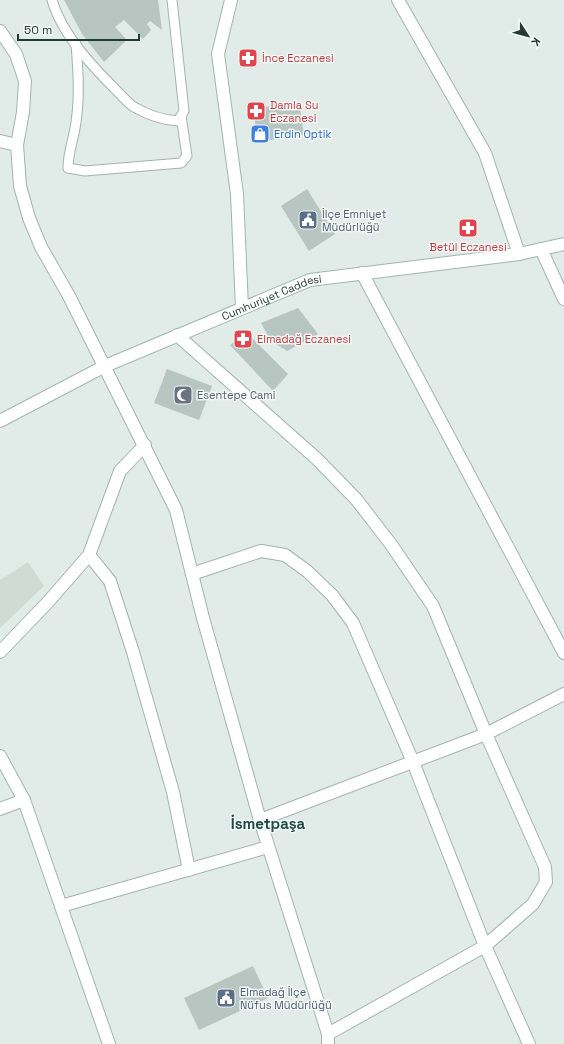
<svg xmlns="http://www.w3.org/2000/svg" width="564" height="1044" font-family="'Space Grotesk',sans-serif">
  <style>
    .built { fill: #d0dbd6 }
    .building { fill: #b7c6c0 }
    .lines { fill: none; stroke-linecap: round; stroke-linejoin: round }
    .lane-casing { stroke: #a4b3ae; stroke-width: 11 }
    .street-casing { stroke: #a4b3ae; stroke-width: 14 }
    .secondary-casing { stroke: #a1b6af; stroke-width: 14 }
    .lane { stroke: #fff; stroke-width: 9 }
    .street { stroke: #fff; stroke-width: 12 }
    .secondary { stroke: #fff; stroke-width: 12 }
    .labels { text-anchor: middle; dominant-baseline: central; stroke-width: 3; stroke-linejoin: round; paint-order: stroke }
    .health-label { font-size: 11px; fill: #be3a42; stroke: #f2f8f5; text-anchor: start }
    .shop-label { font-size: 11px; fill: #366cbe; stroke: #f2f8f5; text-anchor: start }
    .service-label { font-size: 11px; fill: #4e5e75; stroke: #f2f8f5; text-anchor: start }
    .street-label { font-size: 11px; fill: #233b35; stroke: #f2f8f5 }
    .worship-label { font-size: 11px; fill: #5b616d; stroke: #f2f8f5; text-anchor: start }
    .district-label { font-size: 15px; font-weight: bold; fill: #204c42; stroke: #f2f8f5 }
  </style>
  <rect width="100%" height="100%" fill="#e1ebe7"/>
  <polygon class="built" points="28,562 44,586 0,628 0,580"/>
  <g class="building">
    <polygon points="64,0 158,0 162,30 150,21 147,24 151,30 143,39 124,20 115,27 127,40 104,62 82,34"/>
    <polygon points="299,102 304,135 258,142 253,109"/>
    <polygon points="307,189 335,234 309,251 281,206"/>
    <polygon points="298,308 318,334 287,351 271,341 261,323"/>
    <polygon points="247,333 288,374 273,391 230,345"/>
    <polygon points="167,369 212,386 199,420 154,403"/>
    <polygon points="253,966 268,998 199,1030 184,998"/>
  </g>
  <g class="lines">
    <defs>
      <g id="lane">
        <path d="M52,0C62,35 93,67 118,92C123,97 128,103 134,107C148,115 161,120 178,121L184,111L172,0"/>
        <path d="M76,44C78,70 80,95 76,122C74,138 68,152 68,168L85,171L181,163L187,156L181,116"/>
      </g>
      <g id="street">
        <polyline points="398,0 485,153 519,254"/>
        <polyline points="0,31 16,54 25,81 23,112 17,145 20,186 29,218 41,247 69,296 176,510 203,618 260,820 328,1034 328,1044"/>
        <polyline points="0,141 17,145"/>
        <polyline points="541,249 564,299"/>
        <polyline points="362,273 564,653"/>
        <polyline points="177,335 317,459 356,499 390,543 433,606 486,734 545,867 546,882 533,904 485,946 328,1034"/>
        <polyline points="89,555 110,581 133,652 173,792 189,870"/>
        <polyline points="192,574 261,551 285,555 307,571 332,595 353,623 413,762 485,946 529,1044"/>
        <polyline points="0,652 48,602 89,555 120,471 145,445"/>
        <polyline points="0,809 24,800"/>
        <polyline points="260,820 486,734 564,694"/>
        <polyline points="61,906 268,847"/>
      </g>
      <g id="secondary">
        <polyline points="231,0 218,54 237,194 242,308"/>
        <path id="s1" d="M0,421L105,366L310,280L519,254L564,244"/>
        <polyline points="0,756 24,800 109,1044"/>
      </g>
    </defs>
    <use href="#lane" class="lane-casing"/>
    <use href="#street" class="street-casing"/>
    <use href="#secondary" class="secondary-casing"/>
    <use href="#lane" class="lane"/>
    <use href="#street" class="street"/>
    <use href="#secondary" class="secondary"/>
  </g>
  <defs>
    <symbol id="pharmacy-square" viewBox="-11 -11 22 22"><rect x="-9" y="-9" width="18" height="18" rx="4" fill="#e0444e" stroke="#f2f8f5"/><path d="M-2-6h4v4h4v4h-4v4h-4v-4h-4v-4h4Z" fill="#fff"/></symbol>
    <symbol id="shop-square" viewBox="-11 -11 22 22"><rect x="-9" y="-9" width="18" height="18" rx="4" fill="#3f7fe0" stroke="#f2f8f5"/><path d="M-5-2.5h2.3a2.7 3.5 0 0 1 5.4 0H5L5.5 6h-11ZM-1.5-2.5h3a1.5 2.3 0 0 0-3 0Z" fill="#fff"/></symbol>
    <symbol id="civic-square" viewBox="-11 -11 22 22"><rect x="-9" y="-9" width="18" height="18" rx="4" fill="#5c6f8a" stroke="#f2f8f5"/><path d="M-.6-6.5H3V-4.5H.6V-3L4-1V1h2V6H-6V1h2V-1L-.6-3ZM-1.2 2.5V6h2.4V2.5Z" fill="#fff"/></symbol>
    <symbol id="mosque-square" viewBox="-11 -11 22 22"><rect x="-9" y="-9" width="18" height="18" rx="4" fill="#6b7280" stroke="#f2f8f5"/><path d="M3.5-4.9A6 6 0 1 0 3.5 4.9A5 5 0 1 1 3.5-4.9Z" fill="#fff"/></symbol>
  </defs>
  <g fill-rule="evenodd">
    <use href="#pharmacy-square" x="237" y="47" width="22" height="22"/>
    <use href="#pharmacy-square" x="245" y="100" width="22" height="22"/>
    <use href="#shop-square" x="249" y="123" width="22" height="22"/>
    <use href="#civic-square" x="297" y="209" width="22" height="22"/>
    <use href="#pharmacy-square" x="457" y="217" width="22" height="22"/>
    <use href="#pharmacy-square" x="232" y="328" width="22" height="22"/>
    <use href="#mosque-square" x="172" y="384" width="22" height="22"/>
    <use href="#civic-square" x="215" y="987" width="22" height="22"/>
  </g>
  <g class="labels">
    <g class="health-label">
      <text x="262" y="58">İnce Eczanesi</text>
      <text x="270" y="105">Damla Su<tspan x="270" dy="13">Eczanesi</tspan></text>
      <text x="468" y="247" text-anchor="middle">Betül Eczanesi</text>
      <text x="257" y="339">Elmadağ Eczanesi</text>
    </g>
    <g class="shop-label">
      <text x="274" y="134">Erdin Optik</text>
    </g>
    <g class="service-label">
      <text x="322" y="214">İlçe Emniyet<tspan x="322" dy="13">Müdürlüğü</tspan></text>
      <text x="240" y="992">Elmadağ İlçe<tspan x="240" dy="13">Nüfus Müdürlüğü</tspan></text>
    </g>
    <g class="street-label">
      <text stroke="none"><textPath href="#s1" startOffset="299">Cumhuriyet Caddesi</textPath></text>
    </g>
    <g class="worship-label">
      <text x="197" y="395">Esentepe Cami</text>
    </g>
    <g class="district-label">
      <text x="268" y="823">İsmetpaşa</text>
    </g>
  </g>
  <g transform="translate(528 36) rotate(126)" stroke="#f2f8f5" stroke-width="3" paint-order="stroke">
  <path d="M0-3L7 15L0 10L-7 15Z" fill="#233b35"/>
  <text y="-6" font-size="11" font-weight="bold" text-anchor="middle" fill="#233b35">K</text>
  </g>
  <path d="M18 34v6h121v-6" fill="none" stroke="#233b35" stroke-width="2"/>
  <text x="24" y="34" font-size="12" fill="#233b35" stroke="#f2f8f5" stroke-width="3" paint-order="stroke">50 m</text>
</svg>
